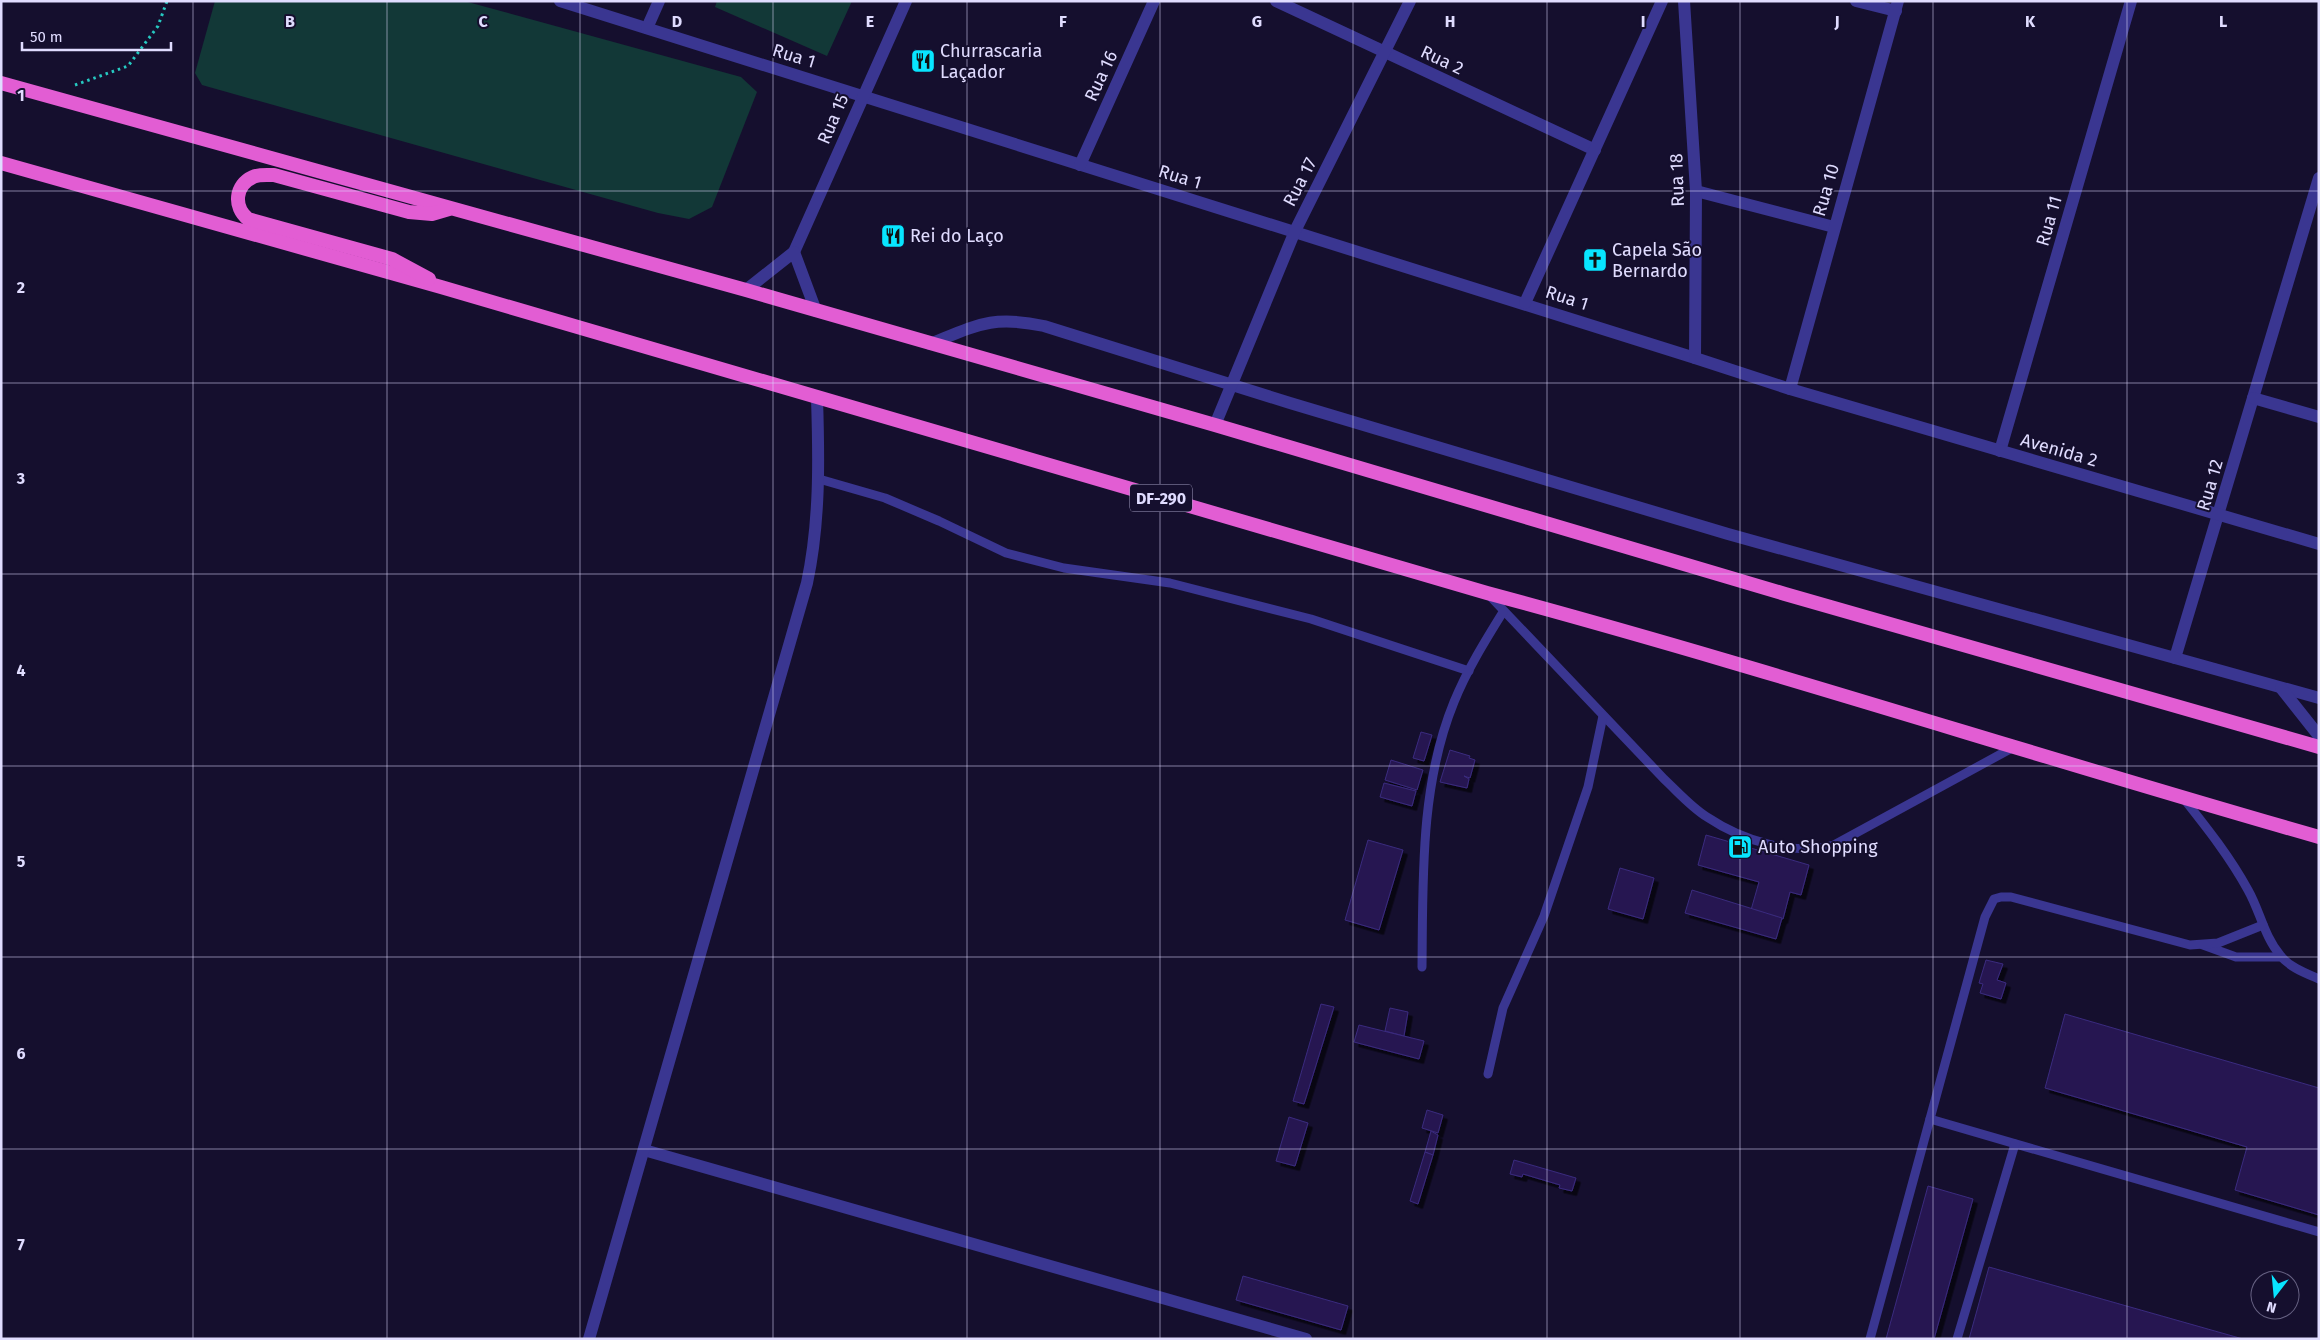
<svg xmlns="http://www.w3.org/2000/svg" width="2320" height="1340" font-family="'Fira Sans',sans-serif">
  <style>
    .green { fill: #123837 }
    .building { fill: #251951; stroke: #3b2a7f; filter: url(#shadow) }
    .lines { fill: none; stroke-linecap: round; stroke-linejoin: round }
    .path { stroke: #26c9c1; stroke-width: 3; stroke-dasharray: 2.5 4; stroke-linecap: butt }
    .service { stroke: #3a3691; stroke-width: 9 }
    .minor { stroke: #3a3691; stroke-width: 12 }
    .tertiary { stroke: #3a3691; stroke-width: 12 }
    .trunk { stroke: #e25dd3; stroke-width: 14 }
    .grid { fill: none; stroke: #e0dcff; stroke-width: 1; stroke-opacity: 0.55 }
    .labels { text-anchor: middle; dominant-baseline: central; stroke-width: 4; stroke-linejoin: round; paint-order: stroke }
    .shield { fill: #150f2e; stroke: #a39ec0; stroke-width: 1 }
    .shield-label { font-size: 16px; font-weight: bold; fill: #e0dcff }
    .poi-label { font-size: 18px; fill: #e0dcff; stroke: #150f2e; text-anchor: start }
    .street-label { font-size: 18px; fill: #e0dcff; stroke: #150f2e }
    .grid-label { font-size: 16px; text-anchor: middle; font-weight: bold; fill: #e0dcff; stroke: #150f2e; stroke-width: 4; stroke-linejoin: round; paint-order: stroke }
  </style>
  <defs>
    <filter id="shadow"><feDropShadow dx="4.5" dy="4.5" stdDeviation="0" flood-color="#0009"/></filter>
  </defs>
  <rect width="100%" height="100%" fill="#150f2e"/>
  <g class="green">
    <polygon points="215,1 464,1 741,77 757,92 712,207 689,219 658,213 202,85 195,73"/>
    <polygon points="717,1 852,1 827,56 715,7"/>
  </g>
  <g class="building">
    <polygon points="1421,732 1432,735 1424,761 1413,758"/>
    <polygon points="1450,750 1470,756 1469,758 1475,760 1470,778 1464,776 1469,779 1467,788 1440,782"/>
    <polygon points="1391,760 1423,770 1417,790 1385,780"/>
    <polygon points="1384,783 1416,791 1412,806 1380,797"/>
    <polygon points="1706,835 1809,865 1801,895 1790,892 1783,919 1751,910 1759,882 1698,865"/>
    <polygon points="1368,840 1403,850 1379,930 1345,920"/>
    <polygon points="1620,868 1654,878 1643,919 1608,909"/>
    <polygon points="1692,890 1782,918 1776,939 1685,913"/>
    <polygon points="1986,960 2003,964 1997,980 2006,983 2001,999 1980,993 1983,984 1979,983"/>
    <polygon points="1321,1004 1334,1007 1304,1104 1293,1101"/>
    <polygon points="1390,1008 1408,1012 1404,1036 1385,1031"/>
    <polygon points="2065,1014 2319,1088 2319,1215 2235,1190 2247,1147 2045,1088"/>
    <polygon points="1359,1025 1424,1041 1419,1059 1354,1042"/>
    <polygon points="1427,1110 1443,1115 1438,1133 1422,1128"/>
    <polygon points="1289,1117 1308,1123 1295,1166 1276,1161"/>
    <polygon points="1431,1131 1438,1135 1433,1155 1425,1152"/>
    <polygon points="1425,1152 1433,1155 1418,1204 1410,1201"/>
    <polygon points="1514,1160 1576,1178 1572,1191 1559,1188 1560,1185 1523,1174 1522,1177 1510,1174"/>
    <polygon points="1928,1186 1973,1199 1934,1339 1886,1339"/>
    <polygon points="1989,1267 2243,1339 1969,1339"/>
    <polygon points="1243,1276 1348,1306 1341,1330 1236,1300"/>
  </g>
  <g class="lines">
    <polyline class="path" points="75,85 128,66 158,26 167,1"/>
    <g class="service">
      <polyline points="819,479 885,498 939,521 1006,553 1064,568 1170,583 1311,619 1469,671"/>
      <path d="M1487,593L1664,779C1678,792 1691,807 1707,817C1743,841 1792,856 1834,845L2012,748"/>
      <path d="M2184,799C2207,828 2230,857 2248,890C2260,911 2264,936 2280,955C2289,967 2305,973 2319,979"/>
      <polyline points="2203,945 2236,957 2281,957"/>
      <path d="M1422,967C1423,879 1420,785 1454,702C1467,670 1485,641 1503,612"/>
      <polyline points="1488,1074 1503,1008 1544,916 1588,787 1603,716"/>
      <polyline points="1930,1119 2319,1232"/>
      <polyline points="1870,1339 1985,917 1994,899 2001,897 2011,897 2190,945 2218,943 2263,925"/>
      <polyline points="1957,1339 2015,1144"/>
    </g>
    <g class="minor">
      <polyline points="560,1 1695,358"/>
      <polyline points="1276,1 1595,150"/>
      <polyline points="1856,1 1896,11"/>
      <polyline points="647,28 659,1"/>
      <polyline points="1080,165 1154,1"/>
      <polyline points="2319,178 2175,658 2319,698"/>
      <polyline points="1696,191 1834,227"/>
      <polyline points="794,252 906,1"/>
      <polyline points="746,290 794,252 816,311"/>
      <polyline points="1525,303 1662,1"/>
      <path d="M930,344C977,325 992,315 1044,326L1290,403L1728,534L2175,658"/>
      <polyline points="1790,389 1898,1"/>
      <polyline points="2253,398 2319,417"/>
      <polyline points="1215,425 1295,231 1410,1"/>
      <polyline points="2000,451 2131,1"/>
      <polyline points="2281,688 2319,736"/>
      <polyline points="644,1150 1306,1339"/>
      <path d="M589,1339L807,583C820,522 819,460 817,398"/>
    </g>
    <polyline class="tertiary" points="1684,1 1696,191 1695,358 1790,389 2319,544"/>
    <g class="trunk">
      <polyline points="1,83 746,290 1215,425 1785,594 2319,747"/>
      <path d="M1,163L441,287L1487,593C1766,668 2041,758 2319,837"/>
      <path d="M429,279L392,259L248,219C233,207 235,185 253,177C259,174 267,175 274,175L409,212L432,214L449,209"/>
    </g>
  </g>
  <path class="grid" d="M193,1V1339M387,1V1339M580,1V1339M773,1V1339M967,1V1339M1160,1V1339M1353,1V1339M1547,1V1339M1740,1V1339M1933,1V1339M2127,1V1339M1,191H2319M1,383H2319M1,574H2319M1,766H2319M1,957H2319M1,1149H2319"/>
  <defs>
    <symbol id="restaurant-square" viewBox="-11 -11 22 22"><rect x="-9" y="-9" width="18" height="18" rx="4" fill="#08e5ff" stroke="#150f2e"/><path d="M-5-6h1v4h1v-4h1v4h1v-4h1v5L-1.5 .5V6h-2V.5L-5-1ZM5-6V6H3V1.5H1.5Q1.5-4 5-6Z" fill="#111"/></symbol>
    <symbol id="church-square" viewBox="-11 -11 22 22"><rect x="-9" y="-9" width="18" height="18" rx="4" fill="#08e5ff" stroke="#150f2e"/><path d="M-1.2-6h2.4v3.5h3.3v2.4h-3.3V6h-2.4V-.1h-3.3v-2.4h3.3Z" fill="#111"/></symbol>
    <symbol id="fuel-square" viewBox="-11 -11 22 22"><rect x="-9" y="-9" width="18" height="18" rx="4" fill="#08e5ff" stroke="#150f2e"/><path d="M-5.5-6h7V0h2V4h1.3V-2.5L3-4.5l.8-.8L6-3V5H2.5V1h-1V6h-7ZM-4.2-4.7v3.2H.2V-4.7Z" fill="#111"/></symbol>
  </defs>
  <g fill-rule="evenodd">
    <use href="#restaurant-square" x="909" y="47" width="28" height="28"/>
    <use href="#restaurant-square" x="879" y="222" width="28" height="28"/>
    <use href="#church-square" x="1581" y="246" width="28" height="28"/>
    <use href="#fuel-square" x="1726" y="833" width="28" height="28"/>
  </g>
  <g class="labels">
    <rect class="shield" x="1130" y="484.5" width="62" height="27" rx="4"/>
    <g class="shield-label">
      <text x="1161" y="498">DF-290</text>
    </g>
    <g class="poi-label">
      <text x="940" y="51">Churrascaria<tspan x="940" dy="21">Laçador</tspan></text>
      <text x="910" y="236">Rei do Laço</text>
      <text x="1612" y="250">Capela São<tspan x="1612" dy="21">Bernardo</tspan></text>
      <text x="1758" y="847">Auto Shopping</text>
    </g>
    <g class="street-label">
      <text transform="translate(794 56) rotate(17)">Rua 1</text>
      <text transform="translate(1442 60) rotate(25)">Rua 2</text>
      <text transform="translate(1101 76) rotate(-65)">Rua 16</text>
      <text transform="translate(833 119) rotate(-67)">Rua 15</text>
      <text transform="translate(1180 177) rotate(17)">Rua 1</text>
      <text transform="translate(1677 180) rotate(-92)">Rua 18</text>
      <text transform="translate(1300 182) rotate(-63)">Rua 17</text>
      <text transform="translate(1826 190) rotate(-74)">Rua 10</text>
      <text transform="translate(2049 221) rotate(-74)">Rua 11</text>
      <text transform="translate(1567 298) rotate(18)">Rua 1</text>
      <text transform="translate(2059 450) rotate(16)">Avenida 2</text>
      <text transform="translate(2210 485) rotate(-74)">Rua 12</text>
    </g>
  </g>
  <g class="grid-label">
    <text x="290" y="27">B</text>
    <text x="483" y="27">C</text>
    <text x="677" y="27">D</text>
    <text x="870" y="27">E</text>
    <text x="1063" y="27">F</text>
    <text x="1257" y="27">G</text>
    <text x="1450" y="27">H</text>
    <text x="1643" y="27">I</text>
    <text x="1837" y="27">J</text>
    <text x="2030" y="27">K</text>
    <text x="2223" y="27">L</text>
    <text x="21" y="101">1</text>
    <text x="21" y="293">2</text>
    <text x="21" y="484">3</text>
    <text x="21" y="676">4</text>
    <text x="21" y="867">5</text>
    <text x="21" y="1059">6</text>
    <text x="21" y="1250">7</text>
  </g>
  <rect width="2320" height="1340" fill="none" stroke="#e0dcff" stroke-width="5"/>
  <g transform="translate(2275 1295) rotate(196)"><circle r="24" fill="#150f2e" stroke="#666182"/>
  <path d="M0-4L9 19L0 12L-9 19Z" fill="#08e5ff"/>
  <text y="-8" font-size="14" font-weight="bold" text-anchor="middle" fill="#e0dcff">N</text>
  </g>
  <path d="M22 42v8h149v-8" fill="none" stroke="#e0dcff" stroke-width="2.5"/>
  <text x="30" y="42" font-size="15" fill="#e0dcff" stroke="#150f2e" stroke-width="4" paint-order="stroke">50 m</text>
</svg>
